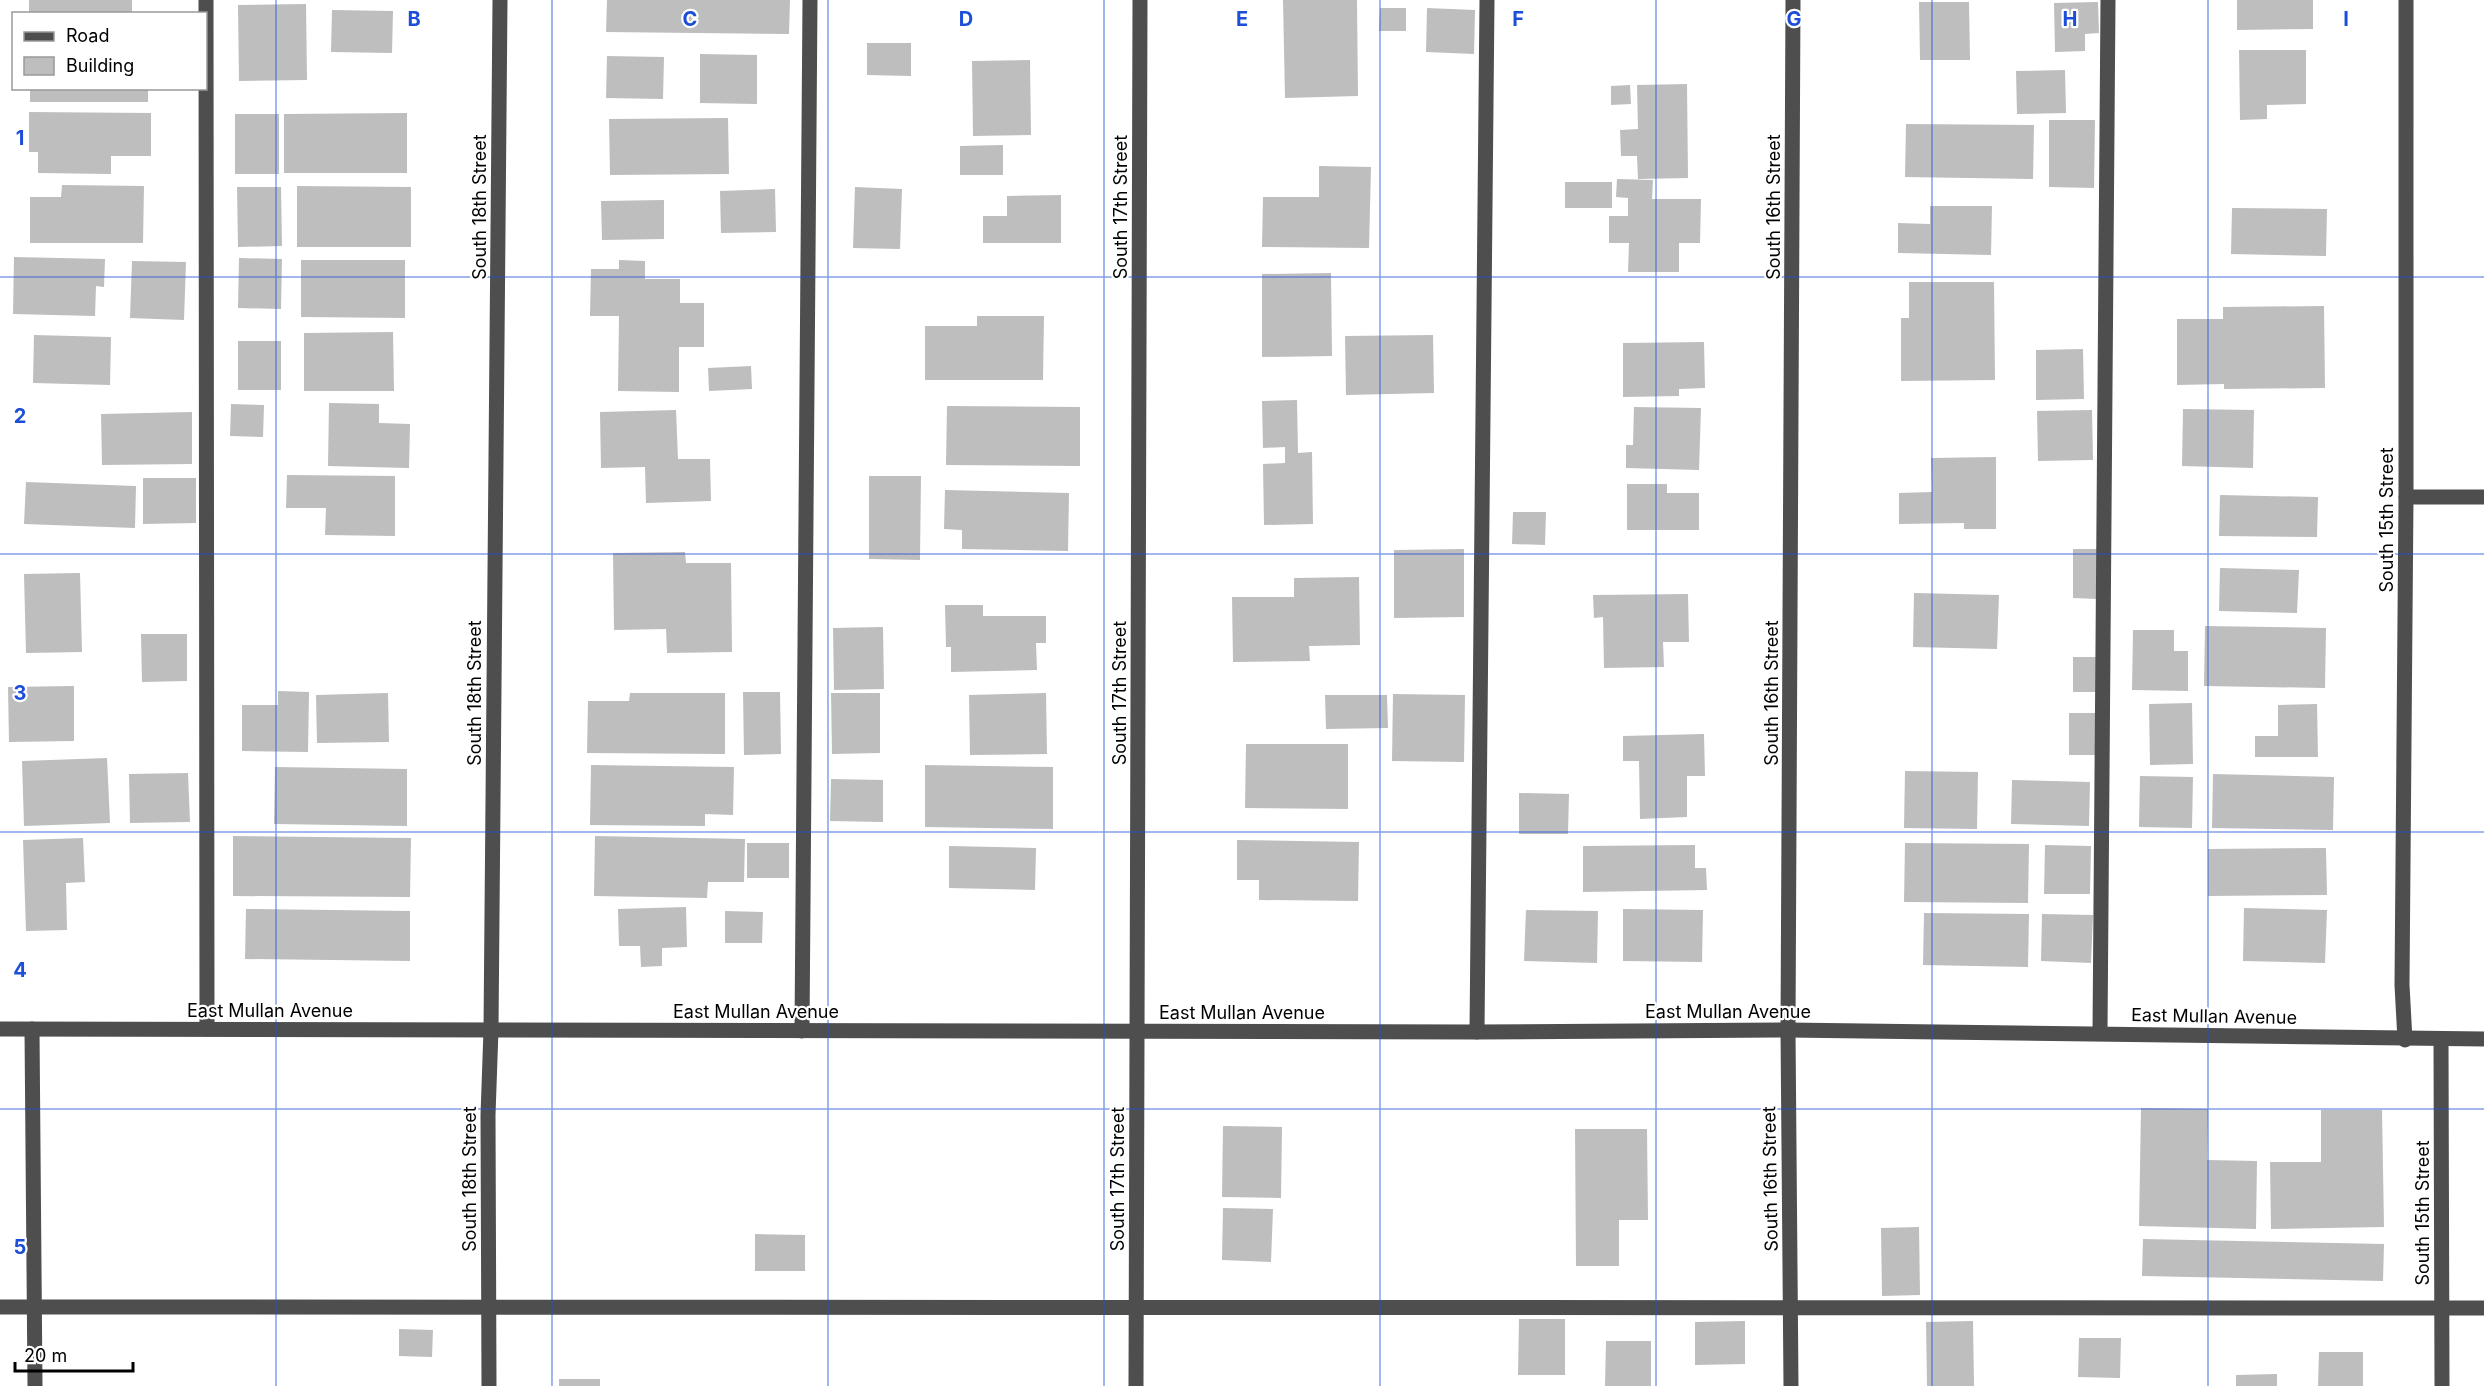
<svg xmlns="http://www.w3.org/2000/svg" width="2484" height="1386" font-family="Inter,sans-serif">
  <style>
    .building { fill: #bebebe }
    .lines { fill: none; stroke-linecap: round; stroke-linejoin: round }
    .minor { stroke: #4e4e4e; stroke-width: 15 }
    .grid { fill: none; stroke: #1d4ed8; stroke-width: 1.5; stroke-opacity: 0.55 }
    .labels { text-anchor: middle; dominant-baseline: central; stroke-width: 4.5; stroke-linejoin: round; paint-order: stroke }
    .street-label { font-size: 18px; fill: #000; stroke: #fff }
    .grid-label { font-size: 20px; text-anchor: middle; font-weight: bold; fill: #1d4ed8; stroke: #fff; stroke-width: 4.5; stroke-linejoin: round; paint-order: stroke }
  </style>
  <rect width="100%" height="100%" fill="#fff"/>
  <g class="building">
    <rect x="29" y="0" width="103" height="14"/>
    <polygon points="607,0 790,0 789,34 606,32"/>
    <polygon points="1283,0 1357,0 1358,96 1285,98"/>
    <polygon points="2237,0 2313,0 2313,29 2237,30"/>
    <polygon points="1919,2 1969,2 1970,60 1920,60"/>
    <polygon points="2098,2 2099,33 2085,34 2085,51 2055,52 2054,3"/>
    <polygon points="306,4 307,80 239,81 238,5"/>
    <polygon points="1380,8 1406,8 1406,31 1379,31"/>
    <polygon points="1427,8 1475,10 1474,54 1426,52"/>
    <polygon points="332,10 393,11 392,53 331,52"/>
    <polygon points="867,43 911,43 911,76 867,75"/>
    <polygon points="2239,50 2306,50 2306,104 2267,105 2267,119 2240,120"/>
    <polygon points="700,54 757,55 757,104 700,103"/>
    <polygon points="607,56 664,57 663,99 606,98"/>
    <polygon points="1030,60 1031,135 973,136 972,61"/>
    <polygon points="2065,70 2066,113 2017,114 2016,71"/>
    <polygon points="1687,84 1688,178 1638,179 1637,156 1621,156 1620,130 1638,129 1637,85"/>
    <polygon points="1630,85 1631,104 1611,105 1611,86"/>
    <rect x="30" y="88" width="118" height="14"/>
    <polygon points="29,112 151,113 151,156 111,156 111,174 38,173 38,152 29,152"/>
    <polygon points="407,113 407,173 284,173 284,114"/>
    <rect x="235" y="114" width="44" height="60"/>
    <polygon points="728,118 729,174 610,175 609,119"/>
    <polygon points="2049,120 2095,120 2094,188 2049,187"/>
    <polygon points="1906,124 2034,125 2033,179 1905,177"/>
    <polygon points="1003,145 1003,175 960,175 960,146"/>
    <polygon points="1319,166 1371,167 1369,248 1262,247 1263,197 1319,197"/>
    <polygon points="1617,179 1653,180 1652,199 1701,199 1700,243 1679,243 1679,272 1628,272 1629,243 1609,243 1609,216 1628,216 1628,198 1616,197"/>
    <rect x="1565" y="182" width="47" height="26"/>
    <polygon points="62,185 144,186 143,243 30,243 30,197 61,197"/>
    <polygon points="297,186 411,187 411,247 297,247"/>
    <polygon points="237,187 281,187 282,246 238,247"/>
    <polygon points="855,187 902,189 900,249 853,248"/>
    <polygon points="775,189 776,232 721,233 720,191"/>
    <polygon points="1061,195 1061,243 983,243 983,216 1007,216 1007,196"/>
    <polygon points="664,200 664,239 602,240 601,201"/>
    <polygon points="1930,206 1992,206 1991,255 1898,253 1898,223 1930,224"/>
    <polygon points="2232,208 2327,209 2326,256 2231,254"/>
    <polygon points="14,257 105,259 104,287 96,286 95,316 13,314"/>
    <polygon points="239,258 282,259 281,309 238,308"/>
    <polygon points="301,260 405,260 405,318 301,317"/>
    <polygon points="619,260 645,261 645,279 680,279 680,303 704,303 704,347 679,347 679,392 618,391 619,316 590,316 591,269 619,269"/>
    <polygon points="132,261 186,262 184,320 130,318"/>
    <polygon points="1331,273 1332,356 1262,357 1262,274"/>
    <polygon points="1909,282 1994,282 1995,380 1901,381 1901,318 1909,318"/>
    <polygon points="2324,306 2325,388 2224,389 2224,384 2177,385 2177,319 2223,319 2223,307"/>
    <polygon points="977,316 1044,316 1043,380 925,380 925,326 977,326"/>
    <polygon points="393,332 394,391 304,391 304,333"/>
    <polygon points="34,335 111,337 110,385 33,383"/>
    <polygon points="1433,335 1434,393 1346,395 1345,336"/>
    <rect x="238" y="341" width="43" height="49"/>
    <polygon points="1704,342 1705,388 1679,389 1679,396 1623,397 1623,343"/>
    <polygon points="2083,349 2084,399 2036,400 2036,350"/>
    <polygon points="751,366 752,389 709,391 708,368"/>
    <polygon points="1297,400 1298,453 1312,452 1313,524 1264,525 1263,464 1285,463 1285,447 1263,448 1262,401"/>
    <polygon points="329,403 379,404 379,423 410,424 409,468 328,466"/>
    <polygon points="231,404 264,405 263,437 230,436"/>
    <polygon points="947,406 1080,407 1080,466 946,465"/>
    <polygon points="1634,407 1701,408 1699,470 1626,468 1626,445 1633,445"/>
    <polygon points="2183,409 2254,410 2253,468 2182,466"/>
    <polygon points="676,410 678,459 710,459 711,501 646,503 645,467 601,468 600,412"/>
    <polygon points="2092,410 2093,460 2038,461 2037,411"/>
    <polygon points="192,412 192,464 102,465 101,414"/>
    <polygon points="1996,457 1996,529 1964,529 1964,523 1899,524 1899,493 1932,492 1931,458"/>
    <polygon points="287,475 395,476 395,536 325,535 326,508 286,508"/>
    <polygon points="869,476 921,476 920,560 869,559"/>
    <polygon points="143,478 196,478 196,523 143,524"/>
    <polygon points="26,482 136,486 135,528 24,524"/>
    <polygon points="1627,484 1667,484 1667,493 1699,493 1699,530 1627,530"/>
    <polygon points="945,490 1069,493 1068,551 962,549 962,530 944,529"/>
    <polygon points="2220,495 2318,497 2317,537 2219,536"/>
    <polygon points="1513,512 1546,512 1545,545 1512,544"/>
    <polygon points="1464,549 1464,617 1394,618 1394,550"/>
    <polygon points="2073,549 2098,549 2097,599 2073,598"/>
    <polygon points="685,552 686,563 731,563 732,652 667,653 666,629 614,630 613,553"/>
    <polygon points="2220,568 2299,570 2297,613 2219,611"/>
    <polygon points="80,573 82,652 26,653 24,574"/>
    <polygon points="1359,577 1360,645 1309,646 1310,661 1233,662 1232,597 1294,597 1294,578"/>
    <polygon points="1914,593 1999,595 1997,649 1913,647"/>
    <polygon points="1688,594 1689,642 1663,642 1664,667 1604,668 1603,617 1594,618 1593,595"/>
    <polygon points="945,605 983,605 983,616 1046,616 1046,643 1036,643 1037,670 951,672 951,647 946,647"/>
    <polygon points="2205,626 2326,628 2325,688 2204,686"/>
    <polygon points="883,627 884,689 834,690 833,628"/>
    <polygon points="2133,630 2174,630 2174,651 2188,651 2188,691 2132,690"/>
    <polygon points="141,634 187,634 187,681 142,682"/>
    <rect x="2073" y="657" width="26" height="35"/>
    <polygon points="74,686 74,741 9,742 8,687"/>
    <polygon points="278,691 309,692 308,752 242,751 242,705 278,705"/>
    <polygon points="743,692 780,692 781,754 744,755"/>
    <polygon points="388,693 389,742 317,743 316,695"/>
    <polygon points="630,693 725,693 725,754 587,753 588,701 629,701"/>
    <polygon points="831,693 880,693 880,753 832,754"/>
    <polygon points="1046,693 1047,754 970,755 969,695"/>
    <polygon points="1393,694 1465,695 1464,762 1392,761"/>
    <polygon points="1325,695 1387,695 1388,728 1326,729"/>
    <polygon points="2192,703 2193,764 2150,765 2149,704"/>
    <polygon points="2317,704 2318,757 2255,757 2255,736 2278,736 2278,705"/>
    <polygon points="2069,713 2098,713 2097,755 2069,755"/>
    <polygon points="1704,734 1705,776 1687,776 1687,817 1640,819 1639,761 1623,761 1623,736"/>
    <polygon points="1246,744 1348,744 1348,809 1245,808"/>
    <polygon points="107,758 110,823 24,826 22,761"/>
    <polygon points="591,765 734,767 733,815 705,814 705,826 590,825"/>
    <polygon points="925,765 1053,767 1053,829 925,827"/>
    <polygon points="275,767 407,769 407,826 274,824"/>
    <polygon points="1905,771 1978,772 1977,829 1904,828"/>
    <polygon points="188,773 190,822 130,823 129,774"/>
    <polygon points="2213,774 2334,777 2333,830 2212,828"/>
    <polygon points="2140,776 2193,777 2192,828 2139,827"/>
    <polygon points="831,779 883,780 883,822 830,821"/>
    <polygon points="2012,780 2090,782 2089,826 2011,824"/>
    <polygon points="1519,793 1569,794 1568,834 1519,834"/>
    <polygon points="233,836 411,838 410,897 233,896"/>
    <polygon points="595,836 745,839 744,882 708,882 707,898 594,896"/>
    <polygon points="83,838 85,882 66,883 67,930 26,931 23,840"/>
    <polygon points="1237,840 1359,842 1358,901 1259,900 1259,880 1237,880"/>
    <rect x="747" y="843" width="42" height="35"/>
    <polygon points="1905,843 2029,844 2028,903 1904,902"/>
    <polygon points="1695,845 1695,868 1706,868 1707,890 1583,892 1583,846"/>
    <polygon points="2045,845 2091,846 2090,894 2044,894"/>
    <polygon points="949,846 1036,848 1035,890 949,888"/>
    <polygon points="2326,848 2327,895 2208,896 2208,849"/>
    <polygon points="686,907 687,947 662,948 662,966 641,967 640,946 619,946 618,909"/>
    <polygon points="2244,908 2327,910 2325,963 2243,961"/>
    <polygon points="246,909 410,911 410,961 245,959"/>
    <polygon points="1623,909 1703,910 1702,962 1623,961"/>
    <polygon points="1526,910 1598,911 1597,963 1524,961"/>
    <polygon points="725,911 763,912 762,943 725,943"/>
    <polygon points="1924,913 2029,914 2028,967 1923,965"/>
    <polygon points="2042,914 2093,915 2091,963 2041,961"/>
    <polygon points="2141,1108 2208,1109 2207,1160 2257,1161 2256,1229 2139,1226"/>
    <polygon points="2321,1110 2382,1110 2384,1227 2271,1229 2270,1162 2321,1162"/>
    <polygon points="1223,1126 1282,1127 1281,1198 1222,1197"/>
    <polygon points="1575,1129 1647,1129 1648,1220 1619,1220 1619,1266 1576,1266"/>
    <polygon points="1223,1208 1273,1209 1271,1262 1222,1260"/>
    <polygon points="1919,1227 1920,1295 1882,1296 1881,1228"/>
    <polygon points="755,1234 805,1235 805,1271 755,1271"/>
    <polygon points="2143,1239 2384,1244 2383,1281 2142,1276"/>
    <polygon points="1519,1319 1565,1319 1565,1375 1518,1375"/>
    <polygon points="1745,1321 1745,1364 1695,1365 1695,1322"/>
    <polygon points="1973,1321 1974,1386 1927,1386 1926,1322"/>
    <polygon points="399,1329 433,1330 432,1357 399,1356"/>
    <polygon points="2079,1338 2121,1338 2120,1378 2078,1377"/>
    <polygon points="1606,1341 1651,1341 1651,1386 1605,1386"/>
    <polygon points="2319,1352 2363,1352 2363,1386 2318,1386"/>
    <polygon points="2277,1374 2277,1386 2236,1386 2236,1375"/>
    <rect x="559" y="1379" width="41" height="7"/>
  </g>
  <g class="lines">
    <g class="minor">
      <polyline points="206,0 207,1029"/>
      <polyline points="2406,497 2484,497"/>
      <polyline points="0,1029 1477,1032 1788,1030 2484,1039"/>
      <polyline points="32,1029 35,1386"/>
      <polyline points="802,1031 810,0"/>
      <polyline points="1477,1032 1487,0"/>
      <polyline points="2100,1033 2108,0"/>
      <polyline points="2441,1039 2442,1386"/>
      <polyline points="2405,1040 2402,985 2406,497 2406,0"/>
      <polyline points="0,1307 2484,1308"/>
      <polyline points="489,1386 488,1115 491,1030 500,0"/>
      <polyline points="1136,1386 1140,0"/>
      <polyline points="1791,1386 1788,1030 1793,0"/>
    </g>
  </g>
  <path class="grid" d="M276,0V1386M552,0V1386M828,0V1386M1104,0V1386M1380,0V1386M1656,0V1386M1932,0V1386M2208,0V1386M0,277H2484M0,554H2484M0,832H2484M0,1109H2484"/>
  <g class="labels">
    <g class="street-label">
      <text transform="translate(479 207) rotate(-90)">South 18th Street</text>
      <text transform="translate(1120 207) rotate(-90)">South 17th Street</text>
      <text transform="translate(1773 207) rotate(-90)">South 16th Street</text>
      <text transform="translate(2386 520) rotate(-90)">South 15th Street</text>
      <text transform="translate(474 693) rotate(-90)">South 18th Street</text>
      <text transform="translate(1119 693) rotate(-90)">South 17th Street</text>
      <text transform="translate(1771 693) rotate(-90)">South 16th Street</text>
      <text x="270" y="1010">East Mullan Avenue</text>
      <text x="756" y="1011">East Mullan Avenue</text>
      <text x="1728" y="1011">East Mullan Avenue</text>
      <text x="1242" y="1012">East Mullan Avenue</text>
      <text transform="translate(2214 1016) rotate(1)">East Mullan Avenue</text>
      <text transform="translate(469 1179) rotate(-90)">South 18th Street</text>
      <text transform="translate(1117 1179) rotate(-90)">South 17th Street</text>
      <text transform="translate(1770 1179) rotate(-91)">South 16th Street</text>
      <text transform="translate(2422 1213) rotate(-90)">South 15th Street</text>
    </g>
  </g>
  <g class="grid-label">
    <text x="414" y="26">B</text>
    <text x="690" y="26">C</text>
    <text x="966" y="26">D</text>
    <text x="1242" y="26">E</text>
    <text x="1518" y="26">F</text>
    <text x="1794" y="26">G</text>
    <text x="2070" y="26">H</text>
    <text x="2346" y="26">I</text>
    <text x="20" y="145">1</text>
    <text x="20" y="423">2</text>
    <text x="20" y="700">3</text>
    <text x="20" y="977">4</text>
    <text x="20" y="1254">5</text>
  </g>
  <rect x="12" y="12" width="195" height="78" fill="#ffffff" stroke="#999999" stroke-width="1.5"/>
  <rect x="24" y="32" width="30" height="9" fill="#4e4e4e" stroke="#999999" stroke-width="1.5"/>
  <text x="66" y="42" font-size="18" fill="#000000">Road</text>
  <rect x="24" y="57" width="30" height="18" fill="#bebebe" stroke="#999999" stroke-width="1.5"/>
  <text x="66" y="72" font-size="18" fill="#000000">Building</text>
  <path d="M15 1362v9h118v-9" fill="none" stroke="#000000" stroke-width="3"/>
  <text x="24" y="1362" font-size="18" fill="#000000" stroke="#ffffff" stroke-width="4.5" paint-order="stroke">20 m</text>
</svg>
